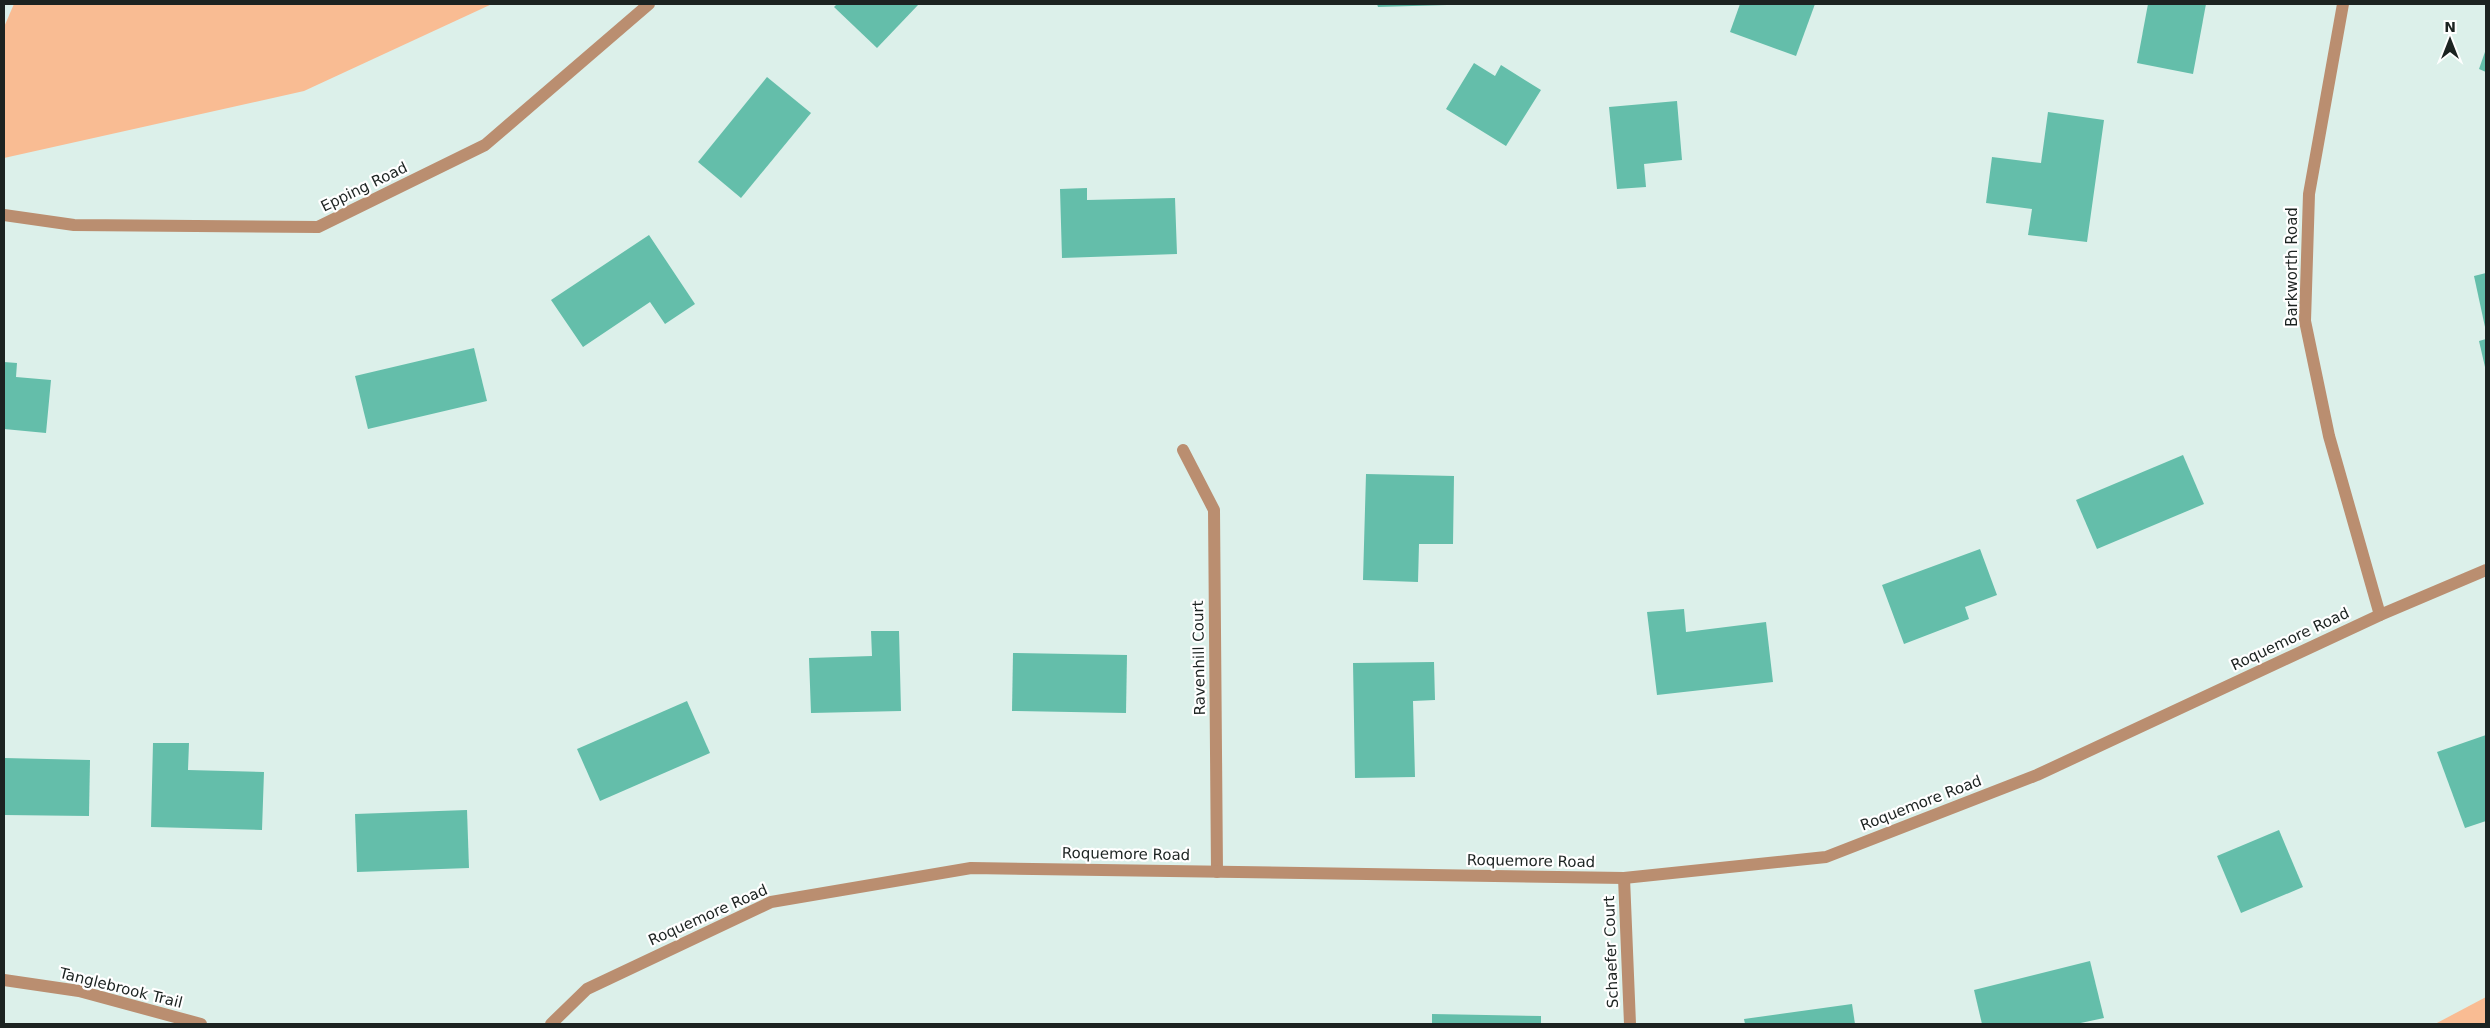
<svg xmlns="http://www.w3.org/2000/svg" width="2490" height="1028" font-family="'DejaVu Sans',sans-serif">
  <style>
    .green { fill: #f9bc93 }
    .building { fill: #64beaa }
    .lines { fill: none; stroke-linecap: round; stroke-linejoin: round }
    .street { stroke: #ba8e70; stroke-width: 12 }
    .labels { text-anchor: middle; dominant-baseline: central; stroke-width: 4.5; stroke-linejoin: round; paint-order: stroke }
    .street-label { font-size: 15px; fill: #1c2321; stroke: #fff }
  </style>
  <rect width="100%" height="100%" fill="#dcf0ea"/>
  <g class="green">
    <polygon points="14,4 492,4 304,91 4,158 4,27"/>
    <polygon points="2486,997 2486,1024 2435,1024"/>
  </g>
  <g class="building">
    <polygon points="837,4 919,4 877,48 834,7"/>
    <polygon points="1377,4 1447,4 1447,5 1378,7"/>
    <polygon points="1740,4 1815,4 1796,56 1730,32"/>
    <polygon points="2148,4 2206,4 2193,74 2137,63"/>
    <polygon points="2486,49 2486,72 2479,69"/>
    <polygon points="1474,63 1495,76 1501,65 1541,90 1506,146 1446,109"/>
    <polygon points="767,77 811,113 741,198 698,162"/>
    <polygon points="1677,101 1682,160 1644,164 1646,187 1617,189 1609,107"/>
    <polygon points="2048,112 2104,120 2087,242 2028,235 2032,209 1986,203 1992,157 2041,163"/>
    <polygon points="1087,188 1087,200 1175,198 1177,254 1062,258 1060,189"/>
    <polygon points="649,235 695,304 665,324 650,302 583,347 551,300"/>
    <polygon points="2486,273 2486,327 2485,327 2474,276"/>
    <polygon points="2486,339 2486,367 2485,367 2479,341"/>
    <polygon points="474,348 487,401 368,429 355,376"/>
    <polygon points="4,362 17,363 16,377 51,380 46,433 4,429"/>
    <polygon points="2183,455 2204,504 2097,549 2076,500"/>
    <polygon points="1366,474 1454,476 1453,544 1419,544 1418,582 1363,580"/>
    <polygon points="1980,549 1997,595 1965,607 1969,619 1904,644 1882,585"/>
    <polygon points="1684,609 1686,632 1766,622 1773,682 1657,695 1647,612"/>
    <polygon points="871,631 899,631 901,711 811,713 809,658 872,656"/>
    <polygon points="1013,653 1127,655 1126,713 1012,711"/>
    <polygon points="1434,662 1435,700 1413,701 1415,777 1355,778 1353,663"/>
    <polygon points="687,701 710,753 600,801 577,749"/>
    <polygon points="2486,735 2486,821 2465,828 2437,752"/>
    <polygon points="153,743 189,743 188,770 264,772 262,830 151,827"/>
    <polygon points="4,758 90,760 89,816 4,815"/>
    <polygon points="467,810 469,868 357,872 355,814"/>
    <polygon points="2279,830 2303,887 2241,913 2217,856"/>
    <polygon points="2090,961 2104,1018 2076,1024 1982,1024 1974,990"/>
    <polygon points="1852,1004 1855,1024 1745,1024 1744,1019"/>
    <polygon points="1432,1014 1541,1016 1541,1024 1432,1024"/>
  </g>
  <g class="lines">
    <g class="street">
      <polyline points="2343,4 2309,194 2305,321 2329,436 2380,615"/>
      <polyline points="4,215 74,225 318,227 485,145 649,4"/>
      <polyline points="1183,450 1214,510 1217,872"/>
      <polyline points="1624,878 1630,1024"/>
      <polyline points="4,980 79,991 201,1024"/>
      <polyline points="551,1024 587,989 771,902 971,868 1624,878 1826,857 2037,775 2380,615 2486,570"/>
    </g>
  </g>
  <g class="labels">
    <g class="street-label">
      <text transform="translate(364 187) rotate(-26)">Epping Road</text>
      <text transform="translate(2292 267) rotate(-90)">Barkworth Road</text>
      <text transform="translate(2290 639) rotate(-25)">Roquemore Road</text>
      <text transform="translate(1199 658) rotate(-91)">Ravenhill Court</text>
      <text transform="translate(1921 803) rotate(-21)">Roquemore Road</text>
      <text transform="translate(1126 854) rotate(1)">Roquemore Road</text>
      <text transform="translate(1531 861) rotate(1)">Roquemore Road</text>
      <text transform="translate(708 915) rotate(-24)">Roquemore Road</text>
      <text transform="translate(1611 952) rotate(-92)">Schaefer Court</text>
      <text transform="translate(121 988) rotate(14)">Tanglebrook Trail</text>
    </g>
  </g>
  <rect width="2490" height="1028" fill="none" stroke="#1c2321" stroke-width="10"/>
  <g transform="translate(2450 40)" stroke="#ffffff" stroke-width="4" paint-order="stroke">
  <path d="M0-4L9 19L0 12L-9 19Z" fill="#1c2321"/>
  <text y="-8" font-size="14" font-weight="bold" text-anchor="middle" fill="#1c2321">N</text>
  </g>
</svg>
